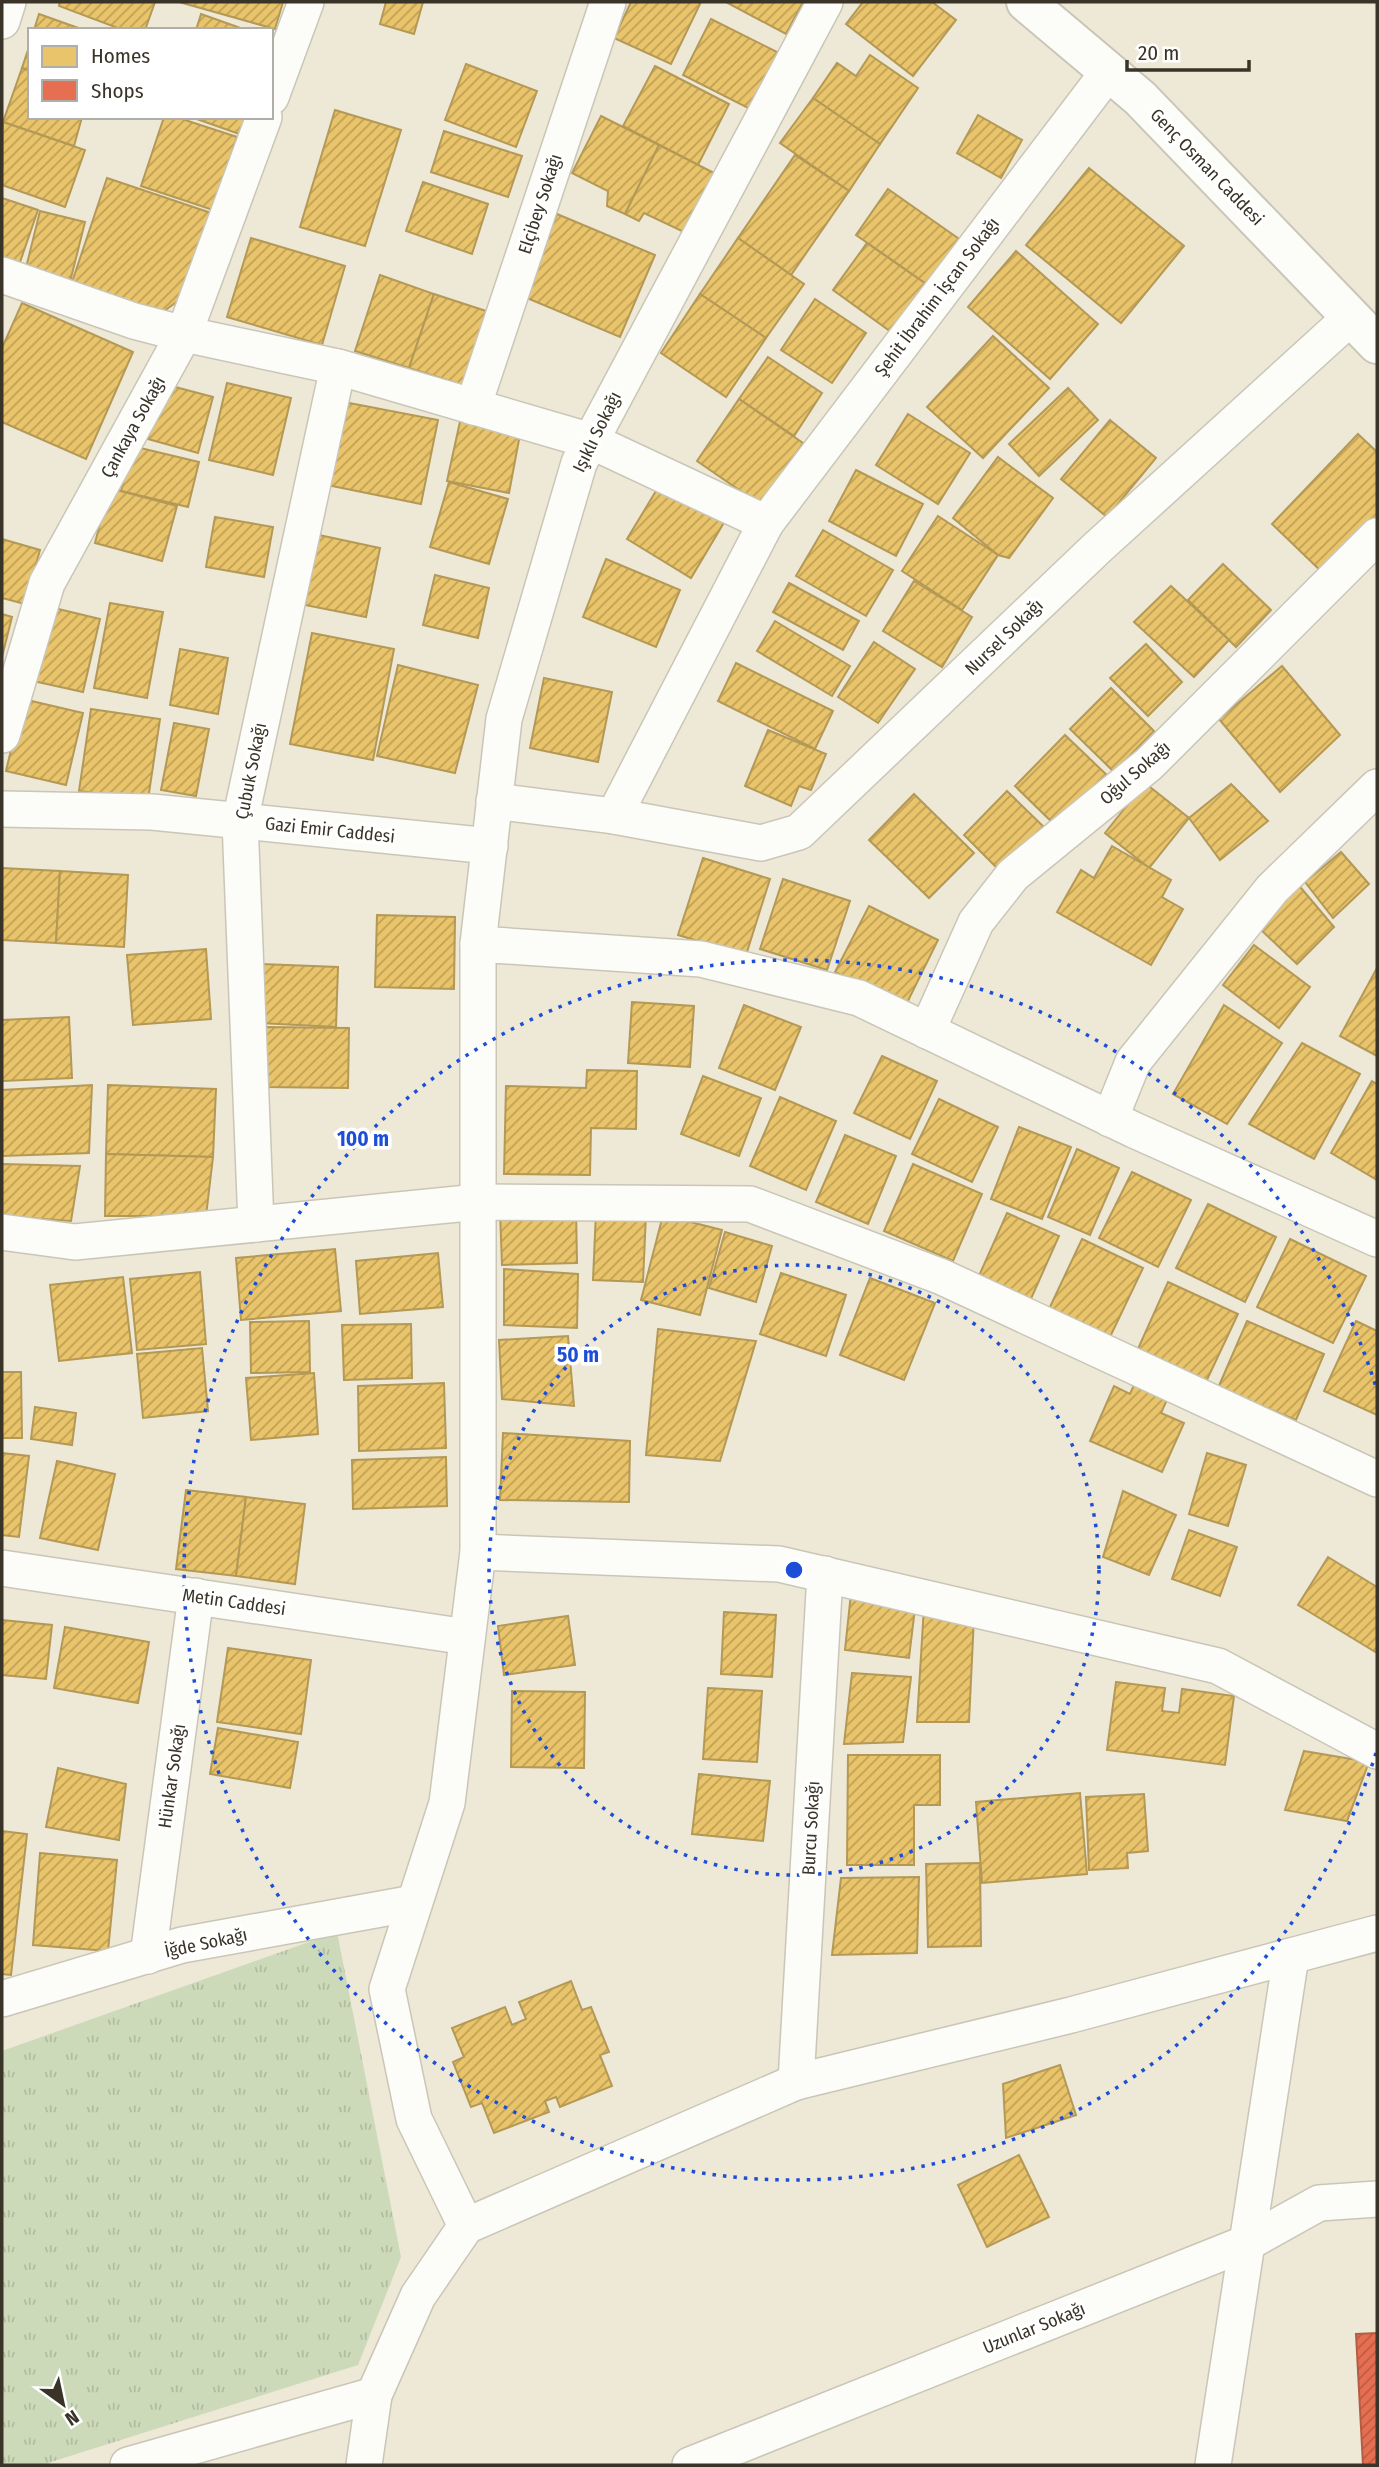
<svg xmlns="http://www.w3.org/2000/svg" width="1379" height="2467" font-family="'Fira Sans Condensed',sans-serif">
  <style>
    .grass { fill: url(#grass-tufts) }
    .homes { fill: url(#homes-hatch); stroke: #b49956; stroke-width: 2 }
    .shops { fill: url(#shops-hatch); stroke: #b35d44; stroke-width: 2 }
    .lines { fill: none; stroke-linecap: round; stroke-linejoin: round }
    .street-casing { stroke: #cac6b7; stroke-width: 38 }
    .secondary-casing { stroke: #cac6b7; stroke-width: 42 }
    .street { stroke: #fcfcf9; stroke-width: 35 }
    .secondary { stroke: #fcfcf9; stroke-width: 38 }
    .ring { fill: none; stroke: #1d4ed8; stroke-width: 3.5; stroke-dasharray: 3.5 7 }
    .labels { text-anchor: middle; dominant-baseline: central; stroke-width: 7; stroke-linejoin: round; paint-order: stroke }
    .street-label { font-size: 18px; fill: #393427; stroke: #fff }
    .centre { fill: #1d4ed8; stroke: #fff; stroke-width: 3.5 }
    .ring-label { font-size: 21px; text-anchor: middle; font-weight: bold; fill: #1d4ed8; stroke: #fff; stroke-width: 7; stroke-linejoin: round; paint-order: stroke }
  </style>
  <defs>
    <pattern id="grass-tufts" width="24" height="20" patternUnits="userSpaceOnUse" patternTransform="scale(1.75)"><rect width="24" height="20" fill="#ccdaba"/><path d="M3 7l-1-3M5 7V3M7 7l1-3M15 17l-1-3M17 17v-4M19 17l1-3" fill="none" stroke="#b0bca0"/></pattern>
    <pattern id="homes-hatch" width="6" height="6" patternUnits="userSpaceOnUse" patternTransform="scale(1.75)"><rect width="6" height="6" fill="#e9c46a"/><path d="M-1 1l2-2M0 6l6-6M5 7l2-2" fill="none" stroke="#bea057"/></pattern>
    <pattern id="shops-hatch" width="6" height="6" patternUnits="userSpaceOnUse" patternTransform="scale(1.75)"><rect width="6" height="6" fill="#e76f51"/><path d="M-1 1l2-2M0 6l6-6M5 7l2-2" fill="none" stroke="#bc5c43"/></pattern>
  </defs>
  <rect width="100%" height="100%" fill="#eee8d6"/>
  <polygon class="grass" points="337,1932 401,2257 358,2365 51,2462 47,2465 2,2465 2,2051"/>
  <g class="homes">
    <polygon points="60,2 155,2 145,30 123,30 59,6"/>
    <polygon points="179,2 283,2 275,29"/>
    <polygon points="386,2 423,2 414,34 380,24"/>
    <polygon points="631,2 701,2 671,64 614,38"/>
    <polygon points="726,2 803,2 786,34"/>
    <polygon points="863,2 932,2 956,20 913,76 846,24"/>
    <polygon points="39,14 84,30 34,30"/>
    <polygon points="201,14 246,30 196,30"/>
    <polygon points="711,19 781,54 752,110 683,75"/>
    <polygon points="30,44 30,71 22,68"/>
    <polygon points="870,55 918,88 880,144 813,98 837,63 856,76"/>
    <polygon points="466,64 537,91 516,147 445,120"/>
    <polygon points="655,66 729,104 698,165 623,126"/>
    <polygon points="22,68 30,71 30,117 82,117 74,146 3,122"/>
    <polygon points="813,98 880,144 849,191 780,143"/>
    <polygon points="335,110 401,130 365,246 300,227"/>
    <polygon points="978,115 1022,140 1001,178 957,153"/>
    <polygon points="601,116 659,145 625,214 607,206 608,191 572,173"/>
    <polygon points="164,117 176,117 237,137 213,210 141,186"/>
    <polygon points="191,117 248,117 242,135"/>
    <polygon points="3,122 85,150 65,207 2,185"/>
    <polygon points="444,131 522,156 508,197 431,172"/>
    <polygon points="659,145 716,174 686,233 644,213 639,221 625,214"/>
    <polygon points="795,155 849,191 791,275 738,238"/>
    <polygon points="1089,168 1184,246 1121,323 1026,245"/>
    <polygon points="107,178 211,213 182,298 159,315 71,285"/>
    <polygon points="423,182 488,204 472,254 406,231"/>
    <polygon points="888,189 962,241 929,286 856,235"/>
    <polygon points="2,198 38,210 19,265 2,259"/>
    <polygon points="40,211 85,222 69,286 24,276"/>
    <polygon points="557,214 655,255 620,337 522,296"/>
    <polygon points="251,238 345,266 322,345 227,317"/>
    <polygon points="738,238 804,284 766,338 700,294"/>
    <polygon points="867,243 929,286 894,334 833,290"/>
    <polygon points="1016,251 1098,324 1050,379 968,307"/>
    <polygon points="380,275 434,294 409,368 355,351"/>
    <polygon points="434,294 489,312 466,386 409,368"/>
    <polygon points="700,294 766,338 726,397 661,353"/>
    <polygon points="815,299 866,333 832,383 781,350"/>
    <polygon points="22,303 133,352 86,459 2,422 2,348"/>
    <polygon points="993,336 1049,388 983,458 927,407"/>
    <polygon points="768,357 822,393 794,436 739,399"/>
    <polygon points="227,383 291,398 273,475 209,460"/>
    <polygon points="164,384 213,397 198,453 148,439"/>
    <polygon points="1068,388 1098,420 1039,476 1009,444"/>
    <polygon points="739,399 803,443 761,505 697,461"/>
    <polygon points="339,401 438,420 421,504 322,484"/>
    <polygon points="908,414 970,453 938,504 876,465"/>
    <polygon points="461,417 521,429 509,493 447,481"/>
    <polygon points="1110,420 1156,458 1107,517 1061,479"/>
    <polygon points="1358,434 1377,452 1377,518 1324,574 1272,524"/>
    <polygon points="132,446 199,462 188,507 121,491"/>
    <polygon points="998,457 1053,498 1009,558 998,555 953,518"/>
    <polygon points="856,470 923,504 896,556 829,521"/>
    <polygon points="665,476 729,514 691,578 627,539"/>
    <polygon points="449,482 508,499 489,564 430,547"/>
    <polygon points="109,488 177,506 162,561 95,543"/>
    <polygon points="938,516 998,555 962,610 902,571"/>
    <polygon points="215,517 273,527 264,577 206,567"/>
    <polygon points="823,530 893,570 866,616 796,576"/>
    <polygon points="319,535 380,548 366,617 305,605"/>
    <polygon points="2,539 40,550 25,604 2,598"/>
    <polygon points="606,559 680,590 656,647 583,617"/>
    <polygon points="1223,564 1271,610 1236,647 1188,600"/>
    <polygon points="435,575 489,588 478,638 423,625"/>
    <polygon points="914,581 972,617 942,667 883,631"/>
    <polygon points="789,583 859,621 843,650 773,612"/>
    <polygon points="1171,586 1229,640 1194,677 1134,622"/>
    <polygon points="110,603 163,612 147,698 94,688"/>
    <polygon points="50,607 100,619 83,692 33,681"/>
    <polygon points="2,614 12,617 2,657"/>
    <polygon points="775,621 850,666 832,696 757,651"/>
    <polygon points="312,633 394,649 373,760 290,744"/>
    <polygon points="874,642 915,669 878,723 838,697"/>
    <polygon points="1146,644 1182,682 1148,716 1110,678"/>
    <polygon points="180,649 228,658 218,714 170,705"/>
    <polygon points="736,663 833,711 815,749 718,701"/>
    <polygon points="398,665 478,685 455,773 377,756"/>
    <polygon points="1282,666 1340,735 1280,792 1219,719"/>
    <polygon points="544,678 612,692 598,762 530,748"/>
    <polygon points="1111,688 1154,731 1114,772 1070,729"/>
    <polygon points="23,699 83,713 66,785 6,771"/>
    <polygon points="91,709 160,719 148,800 79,791"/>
    <polygon points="174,723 209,729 196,796 161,790"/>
    <polygon points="768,730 826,754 811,790 799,786 791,806 745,786"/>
    <polygon points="1065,735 1111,779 1061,831 1015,786"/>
    <polygon points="1145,783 1189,818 1149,868 1105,833"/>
    <polygon points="1231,784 1268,821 1220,860 1189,818"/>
    <polygon points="1007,791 1048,831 1004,875 964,835"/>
    <polygon points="914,794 974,853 929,898 869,840"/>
    <polygon points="1112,846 1171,880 1162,897 1183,909 1151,965 1057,912 1081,870 1094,878"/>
    <polygon points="1341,852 1369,884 1333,918 1305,882"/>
    <polygon points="703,858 770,879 746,955 678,935"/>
    <polygon points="2,868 60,871 56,943 2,940"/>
    <polygon points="60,871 128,875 124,947 56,943"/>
    <polygon points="783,879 850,901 827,970 760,949"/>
    <polygon points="1296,882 1334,927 1297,964 1260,929"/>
    <polygon points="869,906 938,940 905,1007 835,972"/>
    <polygon points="377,915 455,917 454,989 375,987"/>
    <polygon points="1254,945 1310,987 1279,1028 1223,985"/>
    <polygon points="206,949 211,1019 133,1025 127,955"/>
    <polygon points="261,964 338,967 336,1027 259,1023"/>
    <polygon points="1377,968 1377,1056 1340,1036"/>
    <polygon points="632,1002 694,1006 690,1067 628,1063"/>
    <polygon points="744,1005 801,1027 775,1090 719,1068"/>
    <polygon points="1224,1005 1282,1043 1227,1124 1173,1094"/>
    <polygon points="69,1017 72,1078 2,1081 2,1020"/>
    <polygon points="265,1027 349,1028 348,1088 264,1087"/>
    <polygon points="1302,1043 1360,1074 1314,1159 1249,1124"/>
    <polygon points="882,1056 937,1081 910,1139 854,1113"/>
    <polygon points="587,1070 637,1071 636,1129 591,1128 590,1175 504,1174 506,1086 586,1088"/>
    <polygon points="703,1076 761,1098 739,1156 681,1134"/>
    <polygon points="1372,1081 1377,1084 1377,1180 1331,1153"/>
    <polygon points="92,1085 89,1153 2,1156 2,1090"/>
    <polygon points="108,1085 216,1089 213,1157 106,1154"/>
    <polygon points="780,1097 836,1121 806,1190 750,1166"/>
    <polygon points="939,1099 998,1127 972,1182 912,1154"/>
    <polygon points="1019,1127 1071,1147 1042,1219 991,1199"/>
    <polygon points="845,1135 896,1156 868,1224 816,1202"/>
    <polygon points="1077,1149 1119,1168 1090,1235 1048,1217"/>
    <polygon points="106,1154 213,1157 206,1216 105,1216"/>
    <polygon points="2,1164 80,1166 71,1221 2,1216"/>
    <polygon points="913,1164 982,1194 953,1261 884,1231"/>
    <polygon points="1132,1172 1191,1200 1158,1267 1099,1238"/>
    <polygon points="1208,1204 1276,1237 1245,1302 1176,1268"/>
    <polygon points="576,1209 577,1263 502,1265 500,1212"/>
    <polygon points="596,1211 646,1214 643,1282 593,1280"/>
    <polygon points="1007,1213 1059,1236 1030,1301 978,1278"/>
    <polygon points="663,1215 722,1230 700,1315 641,1300"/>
    <polygon points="725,1232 772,1246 756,1302 709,1288"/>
    <polygon points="1082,1239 1143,1268 1110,1337 1049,1309"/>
    <polygon points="1290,1239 1366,1276 1333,1343 1257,1307"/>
    <polygon points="335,1249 341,1311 241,1320 236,1258"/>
    <polygon points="438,1253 443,1307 360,1314 356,1261"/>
    <polygon points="504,1269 578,1274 577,1328 504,1325"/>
    <polygon points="200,1272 206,1344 137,1350 130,1279"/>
    <polygon points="781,1273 846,1295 826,1356 760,1334"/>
    <polygon points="123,1277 132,1353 59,1361 50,1285"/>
    <polygon points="870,1278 935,1303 904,1380 840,1355"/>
    <polygon points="1168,1282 1238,1314 1206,1382 1137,1351"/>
    <polygon points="309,1321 310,1372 251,1373 250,1322"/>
    <polygon points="1247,1321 1324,1354 1296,1420 1218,1388"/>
    <polygon points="1356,1321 1377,1331 1377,1415 1324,1391"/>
    <polygon points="411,1324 412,1378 344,1380 342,1325"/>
    <polygon points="658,1329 756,1341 720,1461 646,1455"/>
    <polygon points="568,1336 574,1406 502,1399 499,1340"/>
    <polygon points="202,1348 208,1411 143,1418 137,1354"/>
    <polygon points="2,1372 21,1372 22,1438 2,1438"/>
    <polygon points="314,1373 318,1434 251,1440 246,1378"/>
    <polygon points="1137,1378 1170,1393 1161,1413 1184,1423 1162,1472 1090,1441 1114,1386 1130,1394"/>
    <polygon points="444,1383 446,1448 359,1451 358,1386"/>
    <polygon points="35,1407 76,1413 72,1445 31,1439"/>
    <polygon points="503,1433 630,1441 629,1502 500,1500"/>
    <polygon points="2,1453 29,1456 19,1537 2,1535"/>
    <polygon points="1207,1453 1246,1465 1228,1526 1189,1514"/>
    <polygon points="446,1457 447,1506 353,1509 352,1460"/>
    <polygon points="57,1461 115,1474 98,1550 40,1538"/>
    <polygon points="186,1490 246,1497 236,1576 176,1569"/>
    <polygon points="1123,1491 1176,1515 1149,1575 1103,1557"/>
    <polygon points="246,1497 305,1504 295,1584 236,1576"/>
    <polygon points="1189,1530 1237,1547 1220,1596 1172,1579"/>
    <polygon points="1328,1557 1377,1587 1377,1653 1298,1605"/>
    <polygon points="851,1593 916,1600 909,1658 845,1650"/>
    <polygon points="924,1606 974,1617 969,1722 917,1722"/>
    <polygon points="724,1612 776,1615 772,1677 721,1674"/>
    <polygon points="568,1616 575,1665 504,1675 498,1626"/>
    <polygon points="2,1620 52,1625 46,1679 2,1675"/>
    <polygon points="65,1627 149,1642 138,1703 54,1688"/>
    <polygon points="228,1648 311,1660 301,1734 217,1722"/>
    <polygon points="852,1673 911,1677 903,1742 844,1744"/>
    <polygon points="1116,1682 1165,1688 1162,1711 1179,1713 1182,1689 1234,1696 1225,1765 1107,1750"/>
    <polygon points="708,1688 762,1691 757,1762 703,1759"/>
    <polygon points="512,1691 585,1692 584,1768 511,1767"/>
    <polygon points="218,1728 298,1742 290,1788 210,1774"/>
    <polygon points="1304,1751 1369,1762 1347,1821 1285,1810"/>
    <polygon points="848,1755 940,1755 940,1805 914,1805 914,1865 847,1865"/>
    <polygon points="58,1768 126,1784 119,1840 46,1827"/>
    <polygon points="699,1774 770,1781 763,1841 692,1834"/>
    <polygon points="1080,1793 1087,1874 982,1883 976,1802"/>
    <polygon points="1144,1794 1148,1851 1127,1853 1128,1868 1089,1870 1086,1797"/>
    <polygon points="2,1831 27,1834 11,1975 2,1974"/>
    <polygon points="40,1853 117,1860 108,1951 33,1945"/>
    <polygon points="980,1863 981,1946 928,1947 926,1864"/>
    <polygon points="919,1877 917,1953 832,1955 841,1878"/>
    <polygon points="571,1981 582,2010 591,2007 609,2052 600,2055 612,2086 560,2107 556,2097 545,2101 549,2112 494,2133 482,2103 471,2107 453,2062 464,2057 452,2028 505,2007 512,2025 526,2019 519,2002"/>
    <polygon points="1060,2065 1076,2115 1006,2138 1003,2084"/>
    <polygon points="1019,2155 1049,2217 987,2247 958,2185"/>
  </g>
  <polygon class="shops" points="1377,2333 1377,2465 1363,2465 1356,2334"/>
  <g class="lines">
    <defs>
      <g id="street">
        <polyline points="2,21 8,2"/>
        <polyline points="271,97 306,2"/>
        <polyline points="2,275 134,321 184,334 338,367 591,441 766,523 614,816 494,801"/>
        <polyline points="473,407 608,2"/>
        <polyline points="766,523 1109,71"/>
        <polyline points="2,735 47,583 184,334 264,117"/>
        <polyline points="2,809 152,812 490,846"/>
        <polyline points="614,816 761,843 799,832 1097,548 1351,317"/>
        <polyline points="478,944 504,719 579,463 825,2"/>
        <polyline points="927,1031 976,922 1013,875 1149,764 1377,536"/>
        <polyline points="1110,1119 1133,1062 1272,889 1377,787"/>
        <polyline points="256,1224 240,821 338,367"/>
        <polyline points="2,1232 75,1242 478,1202 750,1204 942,1277 1377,1479"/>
        <polyline points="478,1552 478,944 701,959 859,998 1134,1130 1377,1239"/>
        <polyline points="2,1568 467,1637"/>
        <polyline points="148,1956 196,1596"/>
        <polyline points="1291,1956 1377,1933"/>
        <polyline points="2,1999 182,1945 414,1903"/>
        <polyline points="796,2082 825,1574"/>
        <polyline points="466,2226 414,2119 387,1989 447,1803 478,1552 779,1564 1218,1666 1377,1751"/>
        <polyline points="374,2395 418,2296 466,2226 796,2082 1071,2015 1291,1956 1213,2465"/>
        <polyline points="128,2465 374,2395 364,2465"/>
        <polyline points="690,2465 1249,2242 1319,2203 1377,2199"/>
      </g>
      <polyline id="secondary" points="1026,2 1140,98 1377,344"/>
    </defs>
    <use href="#street" class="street-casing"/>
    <use href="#secondary" class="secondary-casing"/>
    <use href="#street" class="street"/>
    <use href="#secondary" class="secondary"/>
  </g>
  <g class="ring">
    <circle cx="794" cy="1570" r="305"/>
    <path d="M1376 1753A610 610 0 1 1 1376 1387"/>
  </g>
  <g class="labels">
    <g class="street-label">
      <text transform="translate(1207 167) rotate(46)">Genç Osman Caddesi</text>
      <text transform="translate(540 204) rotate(-72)">Elçibey Sokağı</text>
      <text transform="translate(937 297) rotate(-53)">Şehit İbrahim İşcan Sokağı</text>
      <text transform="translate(133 427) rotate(-61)">Çankaya Sokağı</text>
      <text transform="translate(597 432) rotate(-64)">Işıklı Sokağı</text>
      <text transform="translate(1004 637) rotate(-44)">Nursel Sokağı</text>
      <text transform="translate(251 771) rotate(-79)">Çubuk Sokağı</text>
      <text transform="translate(1135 773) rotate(-41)">Oğul Sokağı</text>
      <text transform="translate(330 830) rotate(6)">Gazi Emir Caddesi</text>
      <text transform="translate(234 1602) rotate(8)">Metin Caddesi</text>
      <text transform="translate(172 1776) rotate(-82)">Hünkar Sokağı</text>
      <text transform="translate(811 1828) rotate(-87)">Burcu Sokağı</text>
      <text transform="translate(206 1943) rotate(-12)">İğde Sokağı</text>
      <text transform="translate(1034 2328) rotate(-22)">Uzunlar Sokağı</text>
    </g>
  </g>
  <circle cx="794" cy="1570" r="10" class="centre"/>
  <g class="ring-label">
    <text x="363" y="1146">100 m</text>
    <text x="578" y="1362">50 m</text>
  </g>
  <rect width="1379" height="2467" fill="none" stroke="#393427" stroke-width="7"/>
  <rect x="28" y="28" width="245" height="91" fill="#ffffff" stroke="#b0aea9" stroke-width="2"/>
  <rect x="42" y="46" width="35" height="21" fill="#e9c46a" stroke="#b0aea9" stroke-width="2"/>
  <text x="91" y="63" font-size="21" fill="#393427">Homes</text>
  <rect x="42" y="80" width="35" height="21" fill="#e76f51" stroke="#b0aea9" stroke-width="2"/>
  <text x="91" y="98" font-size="21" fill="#393427">Shops</text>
  <g transform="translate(63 2404) rotate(147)" stroke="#ffffff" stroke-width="5" paint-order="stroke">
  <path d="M0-5L12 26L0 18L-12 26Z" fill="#393427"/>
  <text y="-10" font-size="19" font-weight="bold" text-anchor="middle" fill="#393427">N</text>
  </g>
  <path d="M1127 60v10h122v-10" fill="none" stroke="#393427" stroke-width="3.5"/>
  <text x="1138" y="60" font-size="21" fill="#393427" stroke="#ffffff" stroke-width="5" paint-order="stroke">20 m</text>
</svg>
